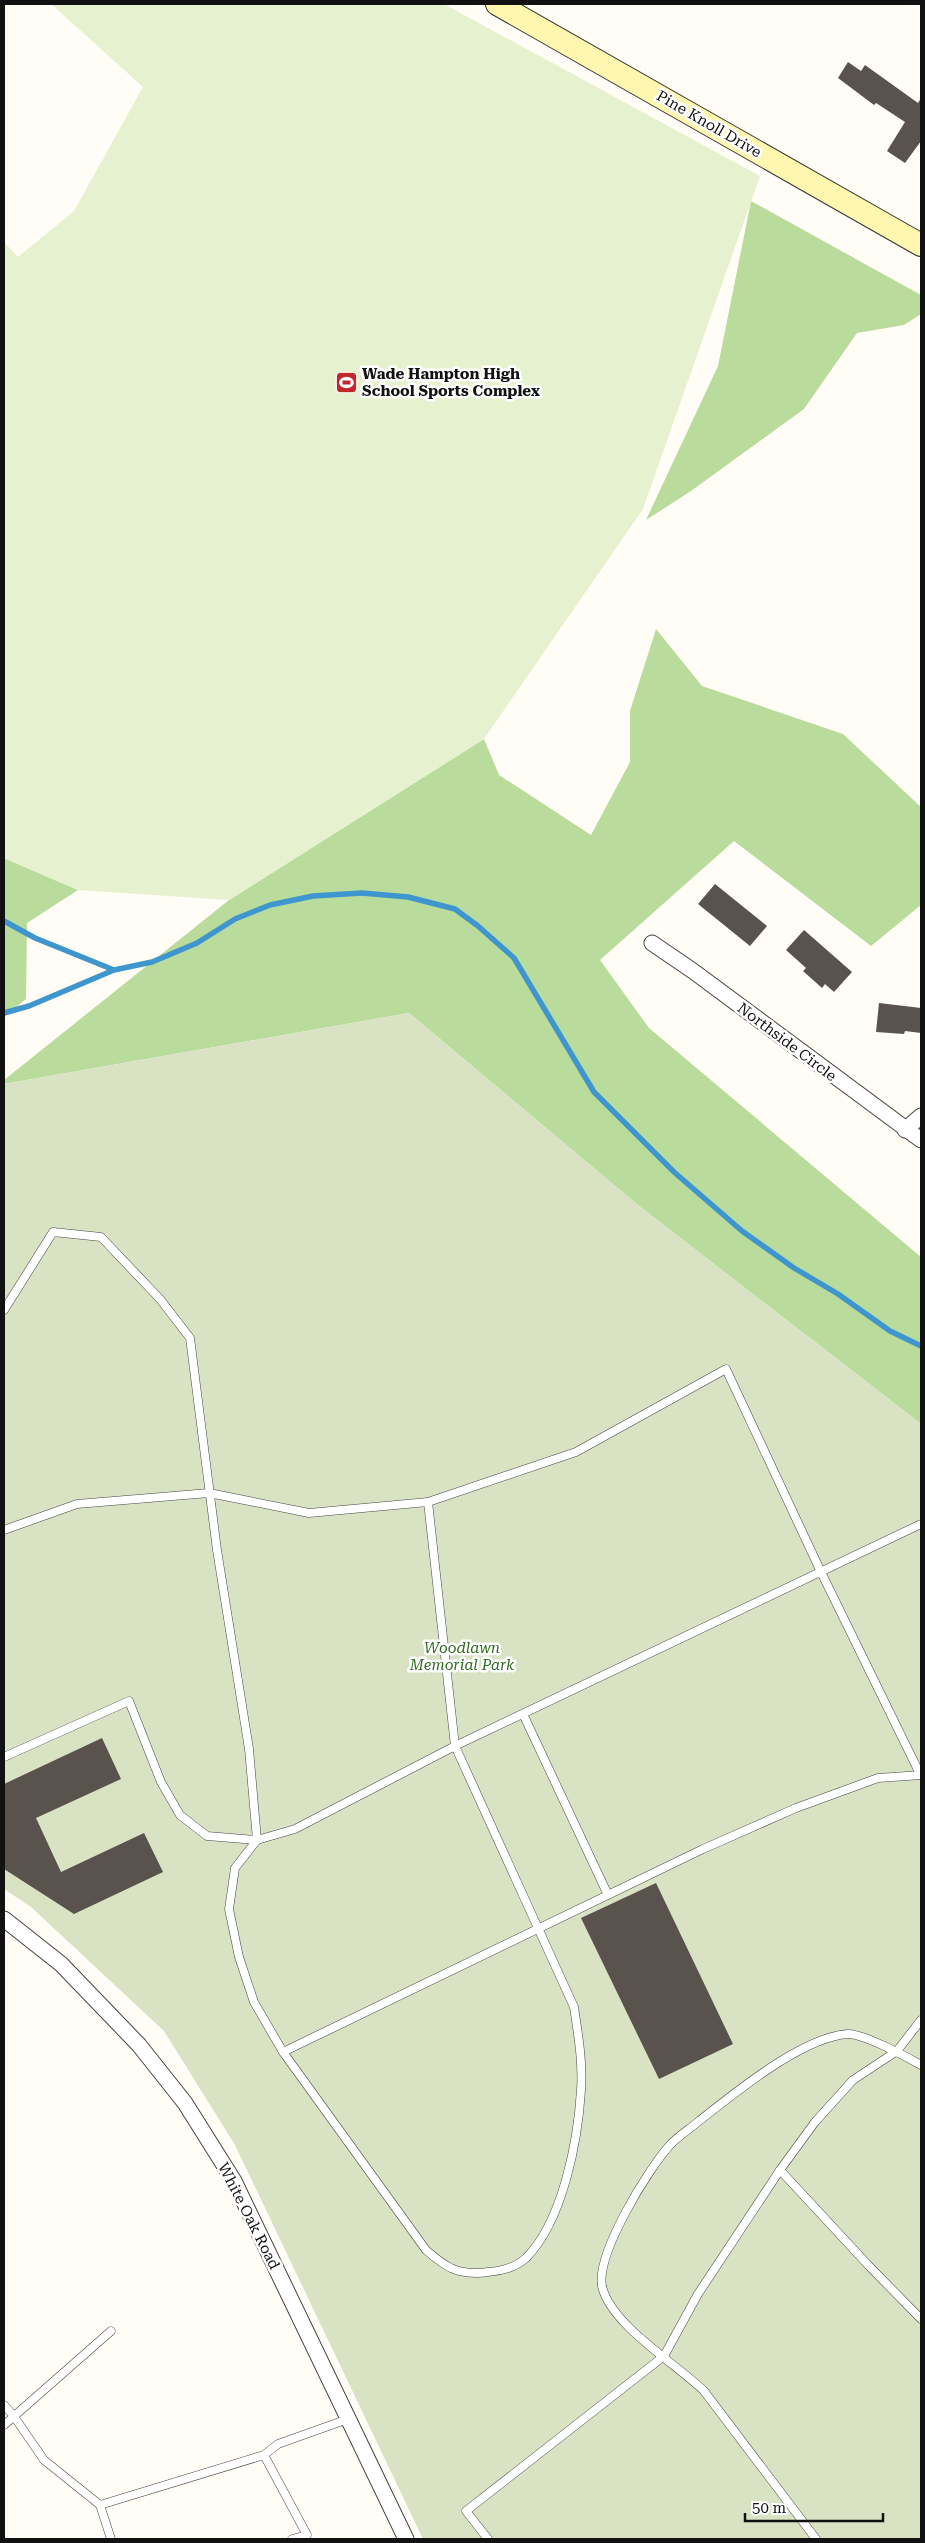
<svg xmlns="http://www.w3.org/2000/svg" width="925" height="2543" font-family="'Roboto Serif',serif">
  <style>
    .forest { fill: #b9dc9c }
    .cemetery { fill: #d9e3c4 }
    .pitch { fill: #e6f2cf }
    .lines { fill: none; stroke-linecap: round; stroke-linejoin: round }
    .stream { stroke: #3f96cf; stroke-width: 5.5 }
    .building { fill: #5a524d }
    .lane-casing { stroke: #444; stroke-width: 9 }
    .street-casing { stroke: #444; stroke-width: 17 }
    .secondary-casing { stroke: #333; stroke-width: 24 }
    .lane { stroke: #fff; stroke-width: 8 }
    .street { stroke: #fff; stroke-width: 15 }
    .secondary { stroke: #fff6b0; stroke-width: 22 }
    .labels { text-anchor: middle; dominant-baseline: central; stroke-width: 5; stroke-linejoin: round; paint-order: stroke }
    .street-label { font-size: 15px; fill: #111; stroke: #fff }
    .poi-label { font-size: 15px; font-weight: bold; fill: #111; stroke: #fff; text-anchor: start }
    .park-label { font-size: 15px; font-style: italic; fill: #2f6b1f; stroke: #fff }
  </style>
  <rect width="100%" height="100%" fill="#fffdf5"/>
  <g class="forest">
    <polygon points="751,201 921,295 921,314 904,325 857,333 804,409 691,491 646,520 718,366"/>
    <polygon points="656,629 702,686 843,734 921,807 921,905 871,946 734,841 600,960 649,1028 921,1257 921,1424 639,1206 409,1013 4,1084 4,1080 229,900 484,739 499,775 591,835 630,762 630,711"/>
    <polygon points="4,858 78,890 27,923 26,999 4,1017"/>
  </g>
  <polygon class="cemetery" points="409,1013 639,1206 921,1424 921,2539 423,2539 235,2145 164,2031 31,1907 4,1889 4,1084"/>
  <polygon class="pitch" points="51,4 444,4 760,176 643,509 484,739 229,900 78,890 4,858 4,242 18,257 74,211 143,87"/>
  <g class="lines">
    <g class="stream">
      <polyline points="4,921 35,938 114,970"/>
      <polyline points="4,1013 29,1006 114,970 152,962 197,943 235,919 270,905 313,896 362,893 408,897 455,909 478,926 514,958 594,1092 674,1172 742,1231 794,1268 838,1294 890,1331 921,1346"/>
    </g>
  </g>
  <g class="building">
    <polygon points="848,62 861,71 865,65 918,103 921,98 921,141 905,163 887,151 905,122 876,103 874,105 838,78"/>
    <polygon points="715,884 767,926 750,946 698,904"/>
    <polygon points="804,930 852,972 834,992 825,984 822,988 803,971 806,968 786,950"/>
    <polygon points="879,1003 921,1008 921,1033 905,1031 904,1034 876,1032"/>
    <polygon points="102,1738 121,1779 36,1818 61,1872 144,1833 163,1872 74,1914 4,1869 4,1784"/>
    <polygon points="656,1883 733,2044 659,2079 581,1918"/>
  </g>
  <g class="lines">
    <defs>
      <g id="lane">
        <path d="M4,1310L53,1232L101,1237L160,1299L190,1338L217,1550L249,1749L257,1840L235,1868L229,1909L239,1957L254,2002L283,2052L426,2250C433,2256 442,2264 451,2268C461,2273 476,2274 488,2272C501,2271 516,2267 526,2258C563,2221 578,2140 581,2090C583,2062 578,2034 574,2007L455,1746L428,1502"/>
        <polyline points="4,1530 77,1504 209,1493 309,1513 428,1502 576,1452 726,1369 821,1572 920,1774"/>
        <polyline points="523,1714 608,1895"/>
        <polyline points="4,1757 129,1701 161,1782 180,1815 207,1836 257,1840 295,1829 455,1746 921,1524"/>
        <polyline points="283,2052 703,1849 796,1808 878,1778 921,1775"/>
        <polyline points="780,2170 869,2266 921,2319"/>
        <polyline points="4,2405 13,2415 44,2460 100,2505"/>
        <polyline points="4,2425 111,2331"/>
        <polyline points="264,2455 278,2444 348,2419"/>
        <polyline points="111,2539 100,2505 264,2455 307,2535 292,2539"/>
        <polyline points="488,2539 466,2511 664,2356 698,2294 780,2170 815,2122 853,2080 897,2051 921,2020"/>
        <path d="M816,2539L704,2391C675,2363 610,2324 602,2286C596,2254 648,2169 670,2145C678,2136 690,2129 699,2121C735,2093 802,2037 848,2034C864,2034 907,2057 921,2065"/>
      </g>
      <g id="street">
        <polyline points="652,943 693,971 921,1140"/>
        <polyline points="905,1130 921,1116"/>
        <polyline points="4,1919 61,1964 139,2045 185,2103 234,2181 406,2539"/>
      </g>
      <polyline id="secondary" points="497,4 921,245"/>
    </defs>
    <use href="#lane" class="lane-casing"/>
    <use href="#street" class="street-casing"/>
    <use href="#secondary" class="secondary-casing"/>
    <use href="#lane" class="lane"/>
    <use href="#street" class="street"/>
    <use href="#secondary" class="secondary"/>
  </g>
  <defs>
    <symbol id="stadium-square" viewBox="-11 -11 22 22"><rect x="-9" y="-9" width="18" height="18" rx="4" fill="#c4262e" stroke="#fff"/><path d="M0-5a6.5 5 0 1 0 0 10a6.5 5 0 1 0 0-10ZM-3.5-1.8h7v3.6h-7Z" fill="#fff"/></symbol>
  </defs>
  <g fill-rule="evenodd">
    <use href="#stadium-square" x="334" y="370" width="25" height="25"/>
  </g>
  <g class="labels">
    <g class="street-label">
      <text transform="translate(709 124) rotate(30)">Pine Knoll Drive</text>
      <text transform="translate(787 1042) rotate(37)">Northside Circle</text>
      <text transform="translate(249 2216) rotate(63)">White Oak Road</text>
    </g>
    <g class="poi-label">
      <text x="362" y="374">Wade Hampton High<tspan x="362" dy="17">School Sports Complex</tspan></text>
    </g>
    <g class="park-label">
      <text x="462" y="1648">Woodlawn<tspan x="462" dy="17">Memorial Park</tspan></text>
    </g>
  </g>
  <rect width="925" height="2543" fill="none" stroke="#111111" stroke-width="10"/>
  <path d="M745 2513v8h138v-8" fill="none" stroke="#111111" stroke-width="2.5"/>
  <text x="752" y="2513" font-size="15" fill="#111111" stroke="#ffffff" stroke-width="4" paint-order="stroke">50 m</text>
</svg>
